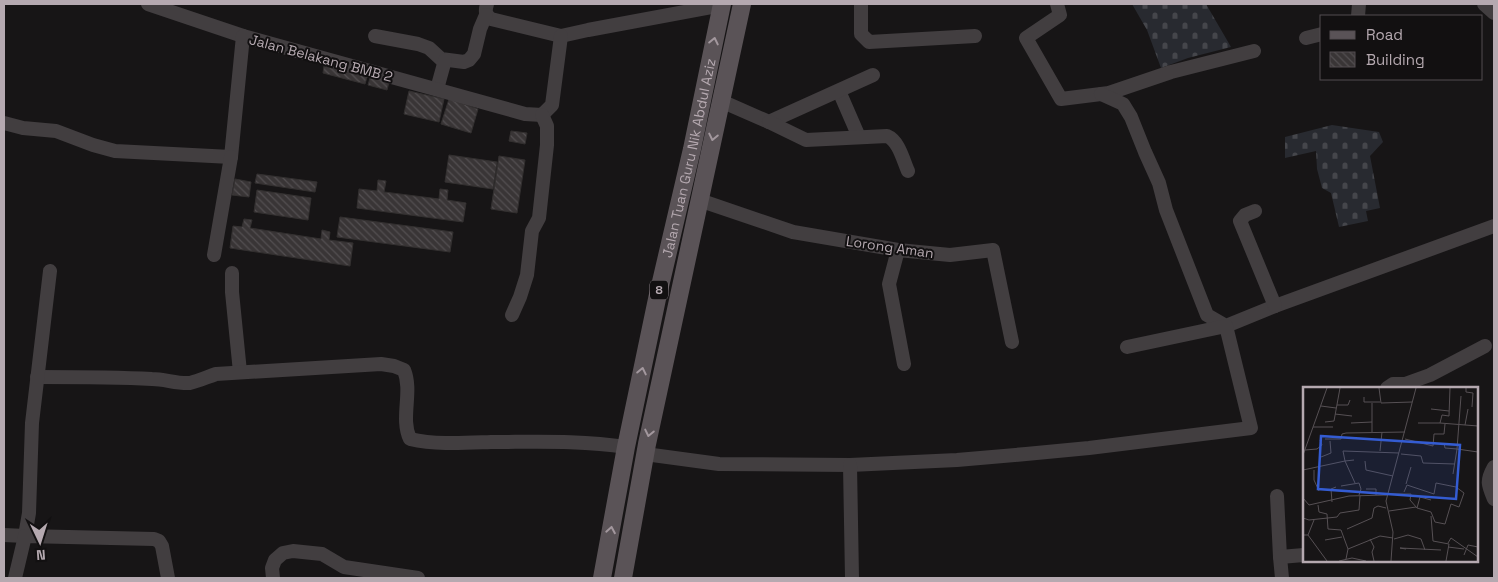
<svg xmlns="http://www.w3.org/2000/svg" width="1498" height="582" font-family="'Space Grotesk',sans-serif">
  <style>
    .cemetery { fill: url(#cemetery-stones) }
    .building { fill: url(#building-back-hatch); stroke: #333030 }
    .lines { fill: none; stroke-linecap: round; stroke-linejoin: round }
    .minor { stroke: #423e40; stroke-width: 14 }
    .major { stroke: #5a5357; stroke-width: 18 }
    .oneway { stroke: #a3989e }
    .labels { text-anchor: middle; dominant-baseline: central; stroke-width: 4; stroke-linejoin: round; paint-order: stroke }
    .shield { fill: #121011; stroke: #847b80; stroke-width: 1 }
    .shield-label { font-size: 12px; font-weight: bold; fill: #b5a9b0 }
    .street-label { font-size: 14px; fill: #b5a9b0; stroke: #121011 }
    .inset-road { fill: none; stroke: #565054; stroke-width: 1 }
    .view { fill: #345cd2; fill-opacity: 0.15; stroke: #345cd2; stroke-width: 2.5 }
    .inset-edge { fill: none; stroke: #b5a9b0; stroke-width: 2.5 }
  </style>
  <defs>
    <pattern id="cemetery-stones" width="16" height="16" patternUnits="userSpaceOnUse" patternTransform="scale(1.25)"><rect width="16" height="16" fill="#282a30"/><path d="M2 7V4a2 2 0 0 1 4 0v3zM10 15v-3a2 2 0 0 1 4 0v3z" fill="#45464b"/></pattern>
    <pattern id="building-back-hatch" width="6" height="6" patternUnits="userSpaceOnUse" patternTransform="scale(1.25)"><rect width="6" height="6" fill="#393536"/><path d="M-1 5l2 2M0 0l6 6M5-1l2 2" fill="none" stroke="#534f51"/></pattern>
  </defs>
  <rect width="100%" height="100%" fill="#171516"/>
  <g class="cemetery">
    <polygon points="1132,4 1206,4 1231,47 1188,58 1161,68 1147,30"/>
    <polygon points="1332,125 1379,132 1383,142 1370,156 1380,208 1366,211 1368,221 1339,227 1331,193 1322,188 1317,169 1316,151 1285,158 1285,137"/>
  </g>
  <g class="building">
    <polygon points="324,66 367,77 365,84 323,73"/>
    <polygon points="370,78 389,82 387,90 368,85"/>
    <polygon points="409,91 444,99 439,122 404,114"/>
    <polygon points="449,99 478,109 471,133 441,124"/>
    <polygon points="511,131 527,133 525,144 509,141"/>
    <polygon points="449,155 497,162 493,189 445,182"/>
    <polygon points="499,156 525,160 517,213 491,209"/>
    <polygon points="257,174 317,182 315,192 255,183"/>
    <polygon points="235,179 251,182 249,197 232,195"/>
    <polygon points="378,180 386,181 384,192 439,199 440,189 448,190 447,200 466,203 463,222 357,208 359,189 377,191"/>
    <polygon points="257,190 311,198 308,220 254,212"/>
    <polygon points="340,217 453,232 450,252 337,237"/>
    <polygon points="244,219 252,220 250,228 321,239 322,230 330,232 329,240 353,243 350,266 230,248 233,226 242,227"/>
  </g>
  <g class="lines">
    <g class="minor">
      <polyline points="148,4 243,36"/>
      <path d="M487,4C485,11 485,14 491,19L561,36L588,30L722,5"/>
      <polyline points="861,4 861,34 869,42 975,36"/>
      <polyline points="1057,4 1060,15 1026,38 1061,99 1109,93 1171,72 1254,51"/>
      <polyline points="1484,4 1494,13"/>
      <polyline points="1358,16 1359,4"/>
      <polyline points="375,36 418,44 429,48 441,59 464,62 469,60 474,54 480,29 486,15"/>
      <polyline points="1306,38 1322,34"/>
      <polyline points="437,89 445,60"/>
      <polyline points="839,91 859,137"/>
      <polyline points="1101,94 1123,104 1131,117 1145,152 1159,183 1166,210 1207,315 1226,326 1275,306 1494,226"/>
      <polyline points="721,101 769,122 873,75"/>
      <path d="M769,122L806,140L887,136C899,141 903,160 908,171"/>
      <polyline points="4,123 23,128 56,131 93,145 115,151 231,157 243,36 525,114 542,115 552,105 561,36"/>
      <polyline points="699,200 793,232 898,250 950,255 993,250 1012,342"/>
      <polyline points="1255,211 1245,215 1240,221 1275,306"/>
      <polyline points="898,250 889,284 904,364"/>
      <polyline points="214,255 231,157"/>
      <polyline points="232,273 232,292 240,372"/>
      <polyline points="512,315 520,297 527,275 532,231 539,218 547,145 547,126 542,115"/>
      <path d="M37,377C75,377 114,377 152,379C165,379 177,384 190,383C199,381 207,377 216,374L381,364L394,366L404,370C413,392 400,418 410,439C436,445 464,443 491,442C535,442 581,440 626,447"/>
      <polyline points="1387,388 1393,384 1405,384 1430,375 1485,346"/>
      <polyline points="645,454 719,464 850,465 957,460 1026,454 1089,448 1251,428 1226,326 1127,347"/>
      <polyline points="850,465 852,578"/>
      <path d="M1494,467C1486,481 1488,485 1494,499"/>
      <polyline points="1277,496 1280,557"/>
      <polyline points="4,535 25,536 29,513 32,423 50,271"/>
      <polyline points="15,578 25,536 154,539 159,541 162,546 168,578"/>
      <polyline points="273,578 272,568 275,560 283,553 293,551 322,554 344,567 418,578"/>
      <polyline points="1282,578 1280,557 1304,555"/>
    </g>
    <g class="major">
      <path id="s1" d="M602,578L626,447L657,299L692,149L722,4"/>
      <polyline points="623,578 647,444 742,4"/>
    </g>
  </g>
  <defs><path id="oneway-chevron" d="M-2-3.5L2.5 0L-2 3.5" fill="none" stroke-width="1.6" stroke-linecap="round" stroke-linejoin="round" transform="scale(1.25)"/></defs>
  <g class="oneway">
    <use href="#oneway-chevron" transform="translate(714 41) rotate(-78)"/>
    <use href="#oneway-chevron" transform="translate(713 137) rotate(102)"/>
    <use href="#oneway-chevron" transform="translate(642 371) rotate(-78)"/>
    <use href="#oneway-chevron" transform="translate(649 433) rotate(102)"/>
    <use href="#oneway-chevron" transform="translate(611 530) rotate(-80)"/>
  </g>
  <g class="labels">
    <rect class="shield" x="650" y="280.5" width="18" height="19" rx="4"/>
    <g class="shield-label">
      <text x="659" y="290">8</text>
    </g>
    <g class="street-label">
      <text transform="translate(321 58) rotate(15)">Jalan Belakang BMB 2</text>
      <text stroke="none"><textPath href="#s1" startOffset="429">Jalan Tuan Guru Nik Abdul Aziz</textPath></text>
      <text transform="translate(890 247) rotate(8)">Lorong Aman</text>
    </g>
  </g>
  <g transform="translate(1303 387)">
    <rect width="175" height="175" fill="#171516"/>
    <path class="inset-road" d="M76,1L78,16L109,15M147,1L146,29L139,28L137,36L175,39M163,1V5L170,6L169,20M61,10V15H77M69,16V45M34,18H45L47,13M18,19L33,21M128,22L146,24M32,27L49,29M22,35L31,34L37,1M48,36L69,35M115,36H137M162,38L165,22M10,40H30M22,52H38L39,47L43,46L102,45M102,52L130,59L131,47H141L142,37M141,56L142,61L154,62L158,9M2,63L14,62L19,58L17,53M77,64L79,45M98,67L118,69L120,76L152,77M0,68L24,1M18,70L28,66L27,54M51,73L42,74L40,64L96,66M62,74L63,83L90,89M0,83L42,74L52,96M11,83V93L16,104M150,87L154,62L175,65M103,97L108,80M38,99L56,96L58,102L56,108M63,102H73V108M86,107H108L107,113L114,121L128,125L132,135L142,137L148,117L156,120L161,106L153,100L133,96L131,107L104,98L101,105M0,111L6,118L46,109L84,108M29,115L28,102L33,100M15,118L16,125L24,127L25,142L38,143L45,162L43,172M114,121L117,110L128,113M86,124L113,120M128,129L130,154L146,157L143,174M0,131L6,133L34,130L37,126L56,123L57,109M44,142L69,131L71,121L75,119L83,121M0,148H5L24,174M5,148L11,133M67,152L71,160L69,165L71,174M91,152L105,148L118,152L122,163M22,153L39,150M145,156L148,151L175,170M145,160L161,162M45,162L77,149L90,151M103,162L97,161L138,163M161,168L165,158L175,160M36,174L49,171L63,174M88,174L90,145L83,114L113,1"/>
    <path class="view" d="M18,49L157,58L153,112L15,102Z"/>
    <rect width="175" height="175" class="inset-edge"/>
  </g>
  <rect width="1498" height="582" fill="none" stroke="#b5a9b0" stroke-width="10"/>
  <rect x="1320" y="15" width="162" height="65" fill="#121011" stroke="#534d51"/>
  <rect x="1330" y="31" width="25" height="8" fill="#5a5357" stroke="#534d51"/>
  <text x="1366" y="40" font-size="15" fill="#b5a9b0">Road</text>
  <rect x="1330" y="52" width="25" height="15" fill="url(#building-back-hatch)" stroke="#534d51"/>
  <text x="1366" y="65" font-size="15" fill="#b5a9b0">Building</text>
  <g transform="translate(40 542) rotate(176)" stroke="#121011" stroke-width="4" paint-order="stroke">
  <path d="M0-4L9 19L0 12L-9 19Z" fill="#b5a9b0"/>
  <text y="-8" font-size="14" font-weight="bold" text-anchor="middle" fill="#b5a9b0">N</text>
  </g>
</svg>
